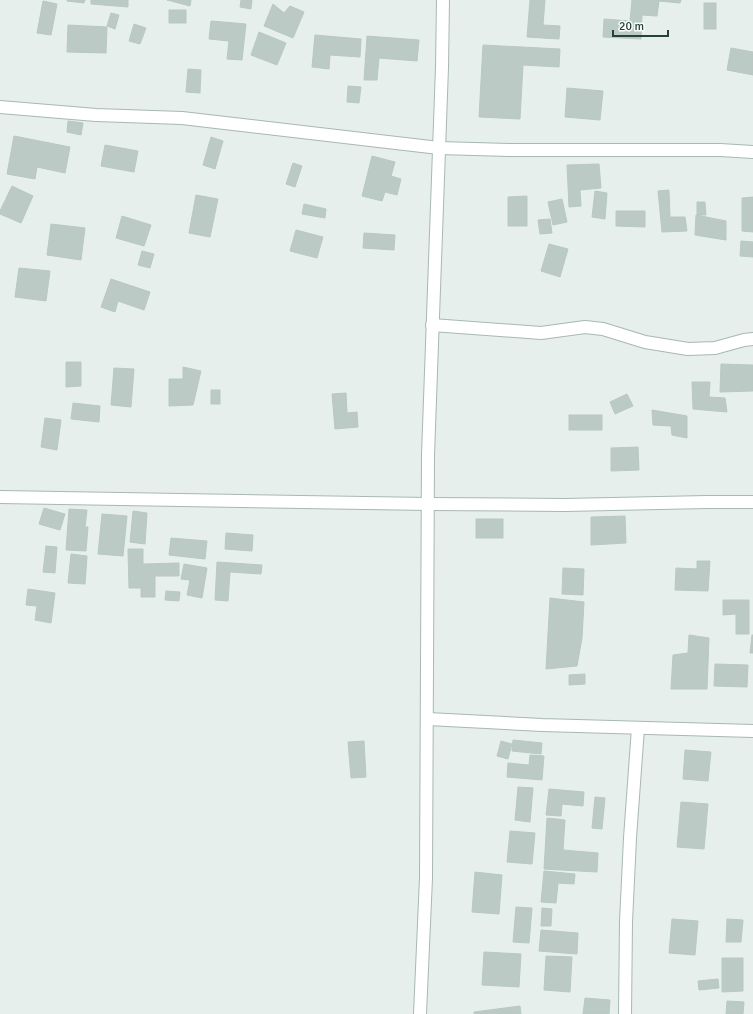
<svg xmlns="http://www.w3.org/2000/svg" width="753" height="1014" font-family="Signika,sans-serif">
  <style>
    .building { fill: #bbcac4; stroke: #b8c9c2 }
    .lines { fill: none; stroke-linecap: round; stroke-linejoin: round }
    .minor-casing { stroke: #a8b8b2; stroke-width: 14 }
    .minor { stroke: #fff; stroke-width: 12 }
  </style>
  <rect width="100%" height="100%" fill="#e6efeb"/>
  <g class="building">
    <polygon points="67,0 85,0 84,3 67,1"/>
    <polygon points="91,0 128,0 128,7 91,4"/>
    <polygon points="167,0 191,0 190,6"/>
    <polygon points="241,0 252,0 251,9 240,7"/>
    <polygon points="530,0 545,0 543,25 560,26 559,39 527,37"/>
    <polygon points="632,0 681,0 680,3 659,1 657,16 642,15 641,39 603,37 604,19 630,21"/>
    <polygon points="43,1 57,4 51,35 37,33"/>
    <rect x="704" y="3" width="12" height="26"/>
    <polygon points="273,4 284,13 290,6 304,12 293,38 264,26"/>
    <rect x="169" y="10" width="17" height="13"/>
    <polygon points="111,13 119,15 115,29 107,26"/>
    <polygon points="211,21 246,24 242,60 227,59 229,41 209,39"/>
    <polygon points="134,24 146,28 140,44 129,41"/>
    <polygon points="68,25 107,27 106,53 67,52"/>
    <polygon points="259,32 286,43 277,65 251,55"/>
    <polygon points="315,35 361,39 360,57 330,55 329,69 312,67"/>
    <polygon points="367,36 419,40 417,61 379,58 377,80 364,80"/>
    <polygon points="483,45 560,49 559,67 523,65 520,119 479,117"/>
    <polygon points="731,48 753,52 753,75 727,70"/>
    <polygon points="188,69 201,70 200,93 186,92"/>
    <polygon points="348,86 361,87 359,103 347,102"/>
    <polygon points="567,88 603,91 600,120 565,117"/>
    <polygon points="68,121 83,123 81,135 67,132"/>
    <polygon points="14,136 70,147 65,173 37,167 35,179 7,174"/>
    <polygon points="211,137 223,141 215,169 203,165"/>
    <polygon points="105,145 138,151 134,172 101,166"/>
    <polygon points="372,156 395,162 391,176 401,179 397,195 385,192 382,201 362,196"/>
    <polygon points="293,163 302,166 295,187 286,184"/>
    <polygon points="599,164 601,188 580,190 581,206 569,207 567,165"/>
    <polygon points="12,186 33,196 21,223 0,214 0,211"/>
    <polygon points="669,190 670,217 685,217 687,231 662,232 658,191"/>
    <polygon points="595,191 607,193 605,219 592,217"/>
    <polygon points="196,195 218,199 210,237 189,233"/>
    <polygon points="527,196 527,226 508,226 508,197"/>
    <polygon points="753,197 753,232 742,231 742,198"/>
    <polygon points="562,199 567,222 553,225 548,202"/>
    <polygon points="697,202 705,202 706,215 697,215"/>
    <polygon points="304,204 326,209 325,218 302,214"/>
    <polygon points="616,211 645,211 645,227 616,226"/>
    <polygon points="696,215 726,221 726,240 695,235"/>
    <polygon points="122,216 151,225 144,246 116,238"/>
    <polygon points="550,219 552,233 540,234 538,220"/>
    <polygon points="51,224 85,228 81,260 47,255"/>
    <polygon points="296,230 323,237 317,258 290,251"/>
    <polygon points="364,233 395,235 394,250 363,248"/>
    <polygon points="741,241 753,242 753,257 740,256"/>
    <polygon points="549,244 568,249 560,277 541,271"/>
    <polygon points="142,251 154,254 150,268 138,265"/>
    <polygon points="19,268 50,271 46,301 15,297"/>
    <polygon points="111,279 150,292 144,310 118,301 115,312 101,307"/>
    <polygon points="66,362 81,362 81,386 66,387"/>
    <polygon points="721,364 753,365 753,391 720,392"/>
    <polygon points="183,367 201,371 193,405 169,406 169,379 183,379"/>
    <polygon points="114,368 134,369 131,407 111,405"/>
    <polygon points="692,382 710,382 709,397 725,398 727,412 693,409"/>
    <rect x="211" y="390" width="9" height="14"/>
    <polygon points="346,393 347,413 357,412 358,427 335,429 332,394"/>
    <polygon points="627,394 633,406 615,414 610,402"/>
    <polygon points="73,403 100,406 99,422 71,419"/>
    <polygon points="652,410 687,416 687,438 672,435 671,426 653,425"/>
    <rect x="569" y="415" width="33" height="15"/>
    <polygon points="45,418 61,420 57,450 41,447"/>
    <polygon points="638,447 639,470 611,471 611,448"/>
    <polygon points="44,508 65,514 60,530 39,524"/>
    <polygon points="69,509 87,510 85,527 88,527 86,551 66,550"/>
    <polygon points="133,511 147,513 145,544 130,542"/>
    <polygon points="102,514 127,516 123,556 98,554"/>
    <polygon points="625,516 626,543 591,545 591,517"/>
    <rect x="476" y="519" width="27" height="19"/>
    <polygon points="226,533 253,535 252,551 225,549"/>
    <polygon points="171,538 207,541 205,559 169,555"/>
    <polygon points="46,546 57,547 55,573 43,572"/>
    <polygon points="128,549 143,549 143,564 179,563 179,576 155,576 155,597 141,597 141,588 129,588"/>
    <polygon points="71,554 87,556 85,584 68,583"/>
    <polygon points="697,561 710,561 708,591 675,590 676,568 697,569"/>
    <polygon points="217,562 262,565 261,574 230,572 228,601 215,600"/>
    <polygon points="184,564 207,568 202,598 187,595 190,580 181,579"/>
    <polygon points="563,568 584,569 583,595 562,594"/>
    <polygon points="28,589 55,593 51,623 35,620 37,606 26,605"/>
    <polygon points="166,591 180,592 179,601 165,600"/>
    <polygon points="550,598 584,602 582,638 577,666 546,669"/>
    <polygon points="723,600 749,600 749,634 736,634 736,614 723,615"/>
    <polygon points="689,635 709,638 707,689 671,689 673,655 688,653"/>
    <polygon points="752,635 753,635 753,653 750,653"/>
    <polygon points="715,664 748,665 747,687 714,686"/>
    <polygon points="585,674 585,684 569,685 569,675"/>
    <polygon points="513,740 542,743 541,754 512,751"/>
    <polygon points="364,741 366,777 351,778 348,742"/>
    <polygon points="501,741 512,744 508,759 497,756"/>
    <polygon points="685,750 711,752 708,781 683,779"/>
    <polygon points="530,755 544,756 542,780 507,777 508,763 529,765"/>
    <polygon points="518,787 533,788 530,822 515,820"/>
    <polygon points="549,789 584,792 583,806 562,804 561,816 546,815"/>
    <polygon points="595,797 605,798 602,829 592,828"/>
    <polygon points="681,802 708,804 704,849 677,847"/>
    <polygon points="547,818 565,820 563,850 598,853 597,872 544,869"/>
    <polygon points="510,831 535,833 532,864 507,862"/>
    <polygon points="544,871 575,874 574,884 558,883 556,903 541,902"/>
    <polygon points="475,872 502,875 499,914 472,912"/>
    <polygon points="516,907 532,908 529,943 513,942"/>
    <polygon points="542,908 552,909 551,926 541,926"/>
    <polygon points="672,919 698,921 695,955 669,953"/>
    <polygon points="727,919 743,920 741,942 726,942"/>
    <polygon points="541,930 578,933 577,954 539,951"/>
    <polygon points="484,952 521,954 519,987 482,985"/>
    <polygon points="546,956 572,957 570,992 544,990"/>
    <polygon points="722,958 743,958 743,991 722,992"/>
    <polygon points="718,979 719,988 699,990 698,981"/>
    <polygon points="585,998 610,1000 609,1014 583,1014"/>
    <polygon points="727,1001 744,1002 743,1014 726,1014"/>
    <polygon points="520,1006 521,1014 474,1014 474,1012"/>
  </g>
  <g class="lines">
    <defs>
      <g id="minor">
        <polyline points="0,107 96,115 182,118 439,148 509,150 720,150 753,152"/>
        <polyline points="432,325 541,333 585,327 603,329 645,342 688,349 715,348 744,340 753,339"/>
        <polyline points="0,497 428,504 565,505 707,502 753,502"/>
        <polyline points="428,719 542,725 753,731"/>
        <polyline points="420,1014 426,878 428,455 442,67 443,0"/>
        <polyline points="625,1014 626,922 630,838 638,728"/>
      </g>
    </defs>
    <use href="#minor" class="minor-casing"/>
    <use href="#minor" class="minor"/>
  </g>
  <path d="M613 30v6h55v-6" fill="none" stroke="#24423a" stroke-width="2"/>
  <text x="619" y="30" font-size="12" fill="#24423a" stroke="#f7fbf9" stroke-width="3" paint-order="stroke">20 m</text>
</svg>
